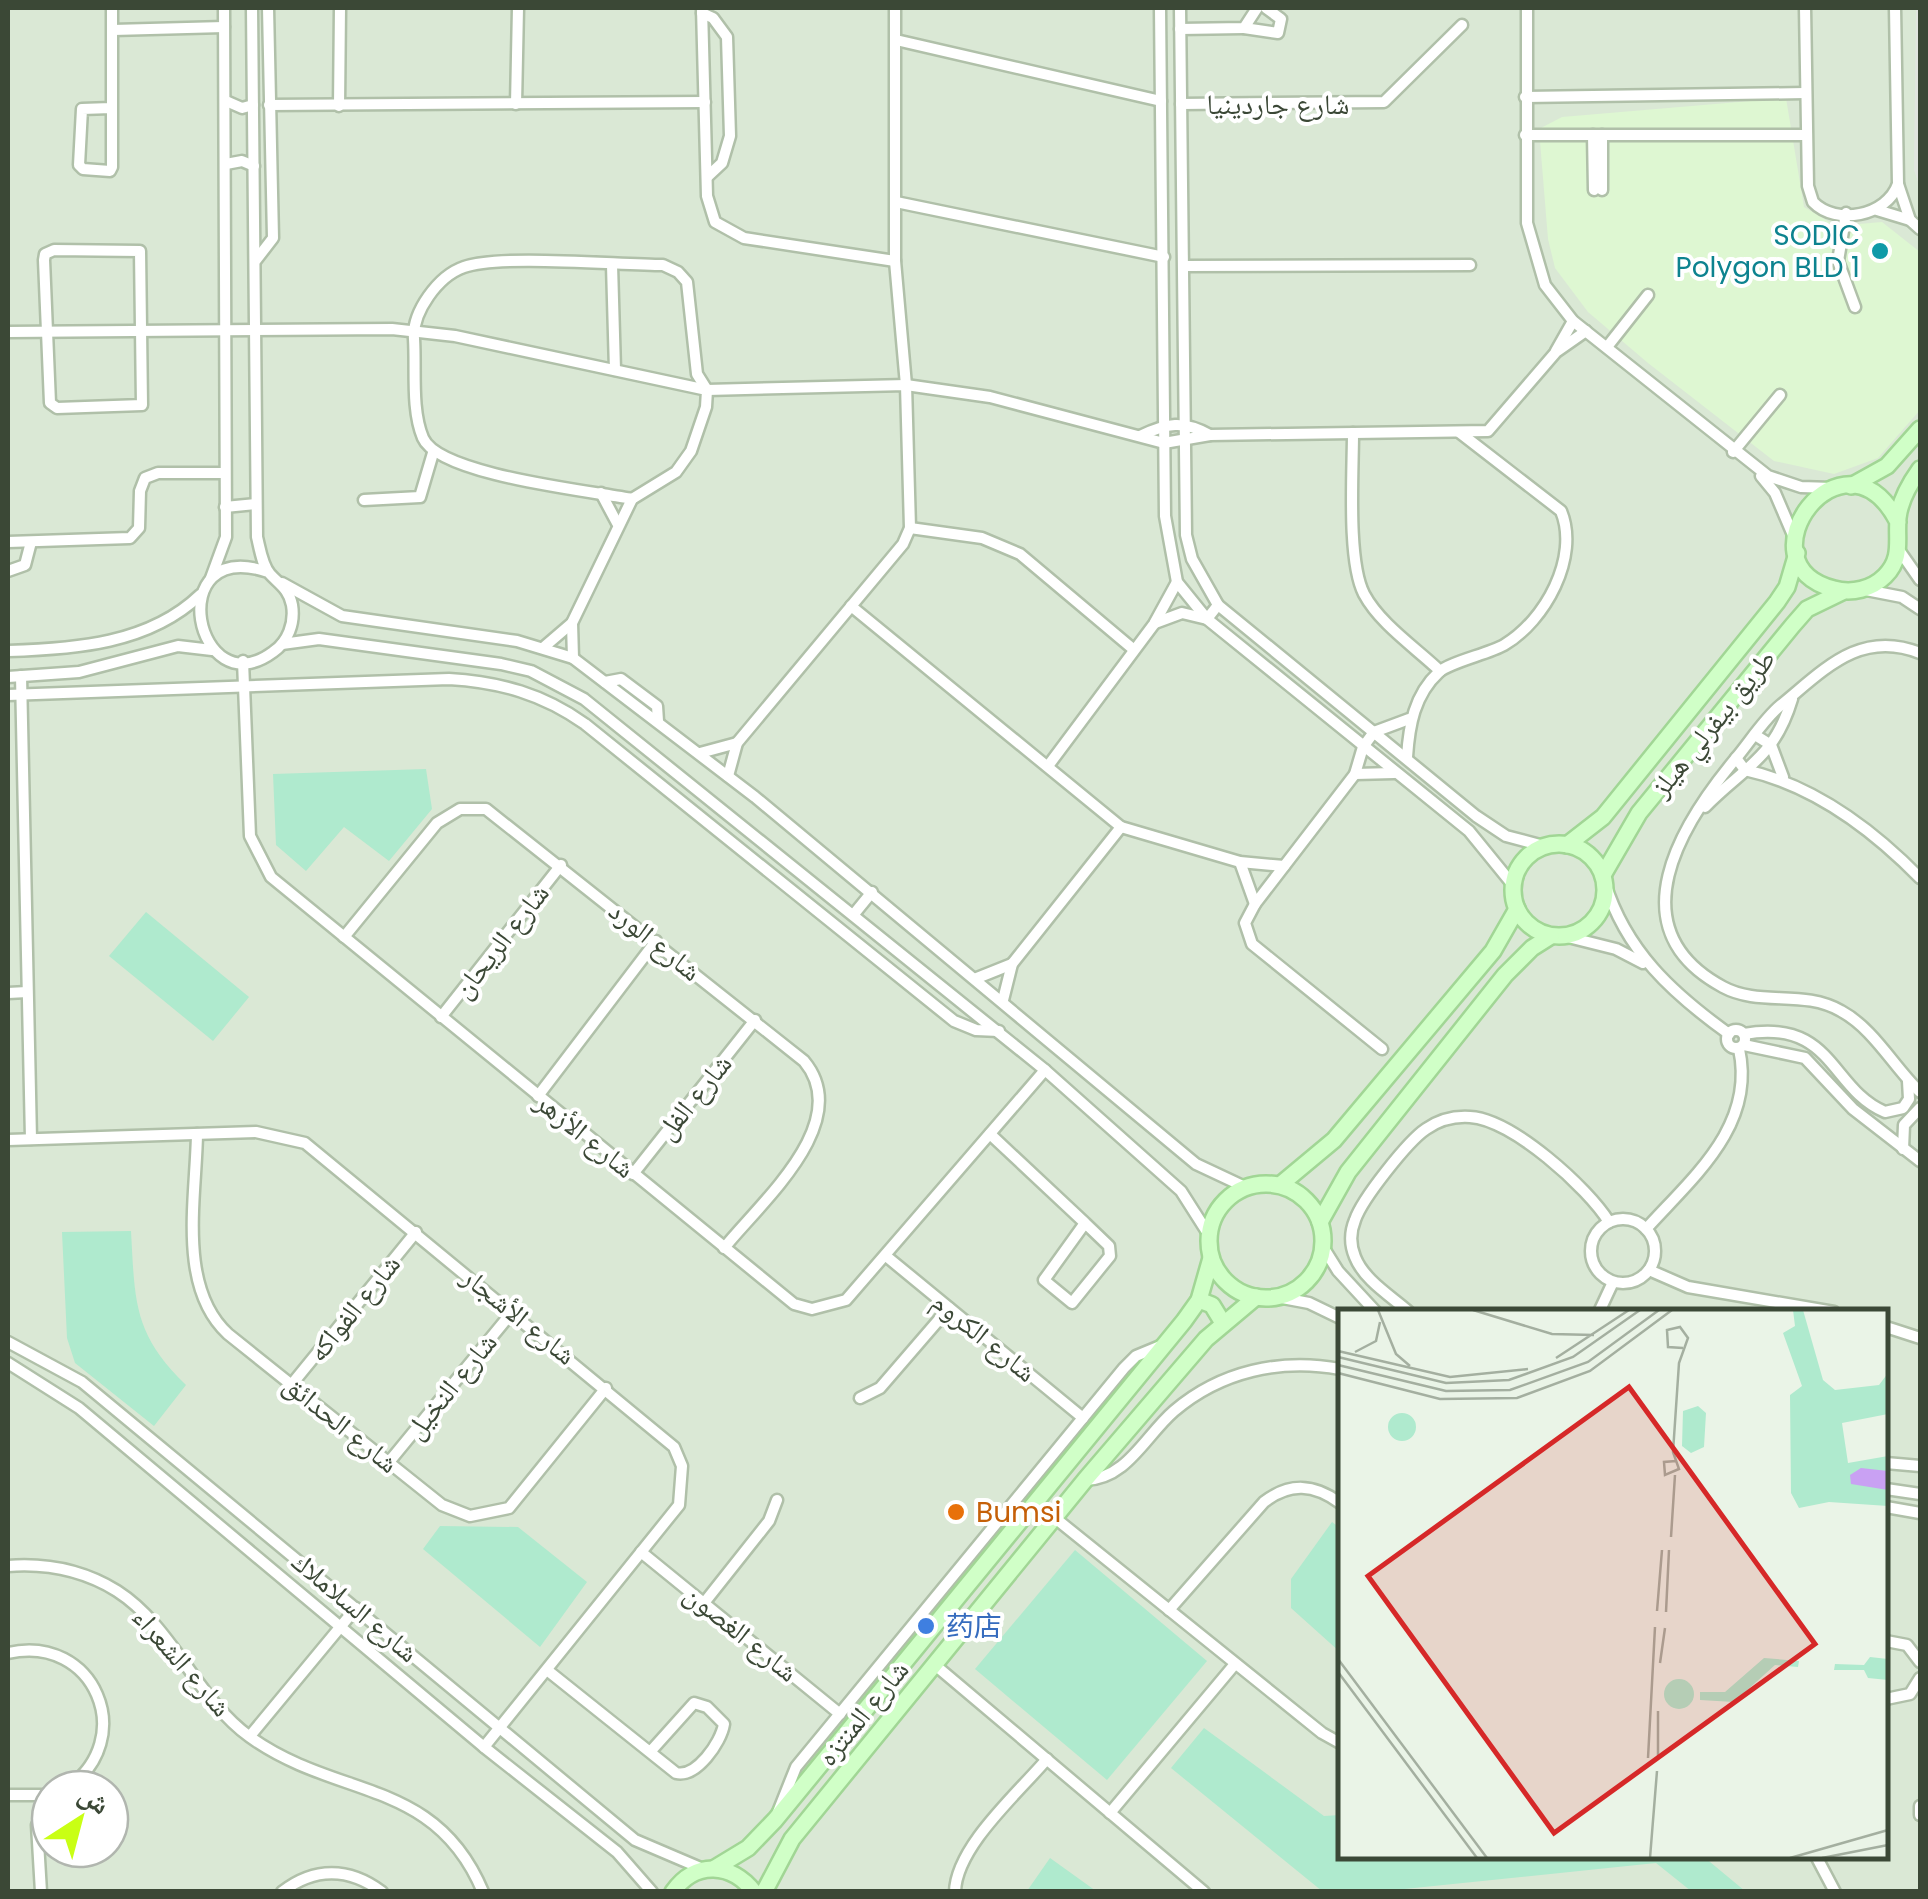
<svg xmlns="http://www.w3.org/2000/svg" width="1928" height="1899" font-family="Poppins,'Noto Naskh Arabic','Noto Sans SC',sans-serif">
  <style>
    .residential { fill: #dae8d5; fill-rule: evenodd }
    .commercial { fill: #def7d2 }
    .green { fill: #afeace }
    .parking { fill: #e1e5df }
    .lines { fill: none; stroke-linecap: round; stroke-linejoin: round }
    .street-casing { stroke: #b0c0a9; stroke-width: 15 }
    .secondary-casing { stroke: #a1d695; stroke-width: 20 }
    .street { stroke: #fff; stroke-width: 10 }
    .secondary { stroke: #d0ffc7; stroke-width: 15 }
    .culture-dot { fill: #0f9aa8; stroke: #fff; stroke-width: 4 }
    .food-dot { fill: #e8710a; stroke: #fff; stroke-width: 4 }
    .shop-dot { fill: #3f7fe0; stroke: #fff; stroke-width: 4 }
    .labels { text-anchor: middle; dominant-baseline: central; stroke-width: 8; stroke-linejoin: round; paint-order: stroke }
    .street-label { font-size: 28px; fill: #3b4836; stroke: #fff }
    .culture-label { font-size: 28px; fill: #0d838f; stroke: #fff; text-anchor: end }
    .food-label { font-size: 28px; fill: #c56008; stroke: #fff; text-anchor: start }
    .shop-label { font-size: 28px; fill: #366cbe; stroke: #fff; text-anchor: start }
    .inset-road { fill: none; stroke: #a4afa0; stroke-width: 2.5 }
    .view { fill: #d62828; fill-opacity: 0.15; stroke: #d62828; stroke-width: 5 }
    .inset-edge { fill: none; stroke: #3b4836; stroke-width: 5 }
  </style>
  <rect width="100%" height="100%" fill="#eaf4e7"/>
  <path class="residential" d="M8,8H1920V1891H8ZM1340,1312H1886V1856H1340ZM50,1789H110V1849H50Z"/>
  <polygon class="commercial" points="1786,98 1804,207 1836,226 1882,222 1920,252 1920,410 1878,458 1834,474 1774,461 1648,363 1588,312 1555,268 1548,239 1539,129 1562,117"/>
  <g class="green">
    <polygon points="426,769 432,809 389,861 344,827 306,871 276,845 273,774"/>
    <polygon points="146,912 249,997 213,1041 109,956"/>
    <path d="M131,1231C135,1301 133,1334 186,1385L154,1426L75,1363L67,1338L62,1232Z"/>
    <polygon points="1332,1522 1340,1528 1340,1652 1291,1608 1291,1579"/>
    <polygon points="440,1526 518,1527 587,1582 540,1647 423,1549"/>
    <polygon points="1075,1550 1207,1661 1107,1780 975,1669"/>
    <polygon points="1204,1728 1324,1816 1340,1815 1340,1856 1704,1857 1745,1891 1691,1891 1656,1863 1385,1891 1322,1891 1171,1768"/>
    <polygon points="1050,1858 1096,1891 1027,1891"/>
  </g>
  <polygon class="parking" points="1916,8 1920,8 1920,188 1914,170"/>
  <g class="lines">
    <defs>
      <g id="street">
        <path d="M252,8L257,537C260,549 262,565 270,574C279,584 289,589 292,605C295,623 288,642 273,652C196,709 160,536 268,572"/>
        <polyline points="702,8 707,196 715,222 744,238 895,261"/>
        <polyline points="1160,8 1165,516 1177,582 1207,619 1469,831 1513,885"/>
        <polyline points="1180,8 1186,535 1192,559 1218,605 1476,816 1506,836 1544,846"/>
        <polyline points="1527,8 1527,223 1545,285 1573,321 1768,476 1801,487 1832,488"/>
        <path d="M1805,8L1808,186L1813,202C1836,226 1887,216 1898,184L1895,8"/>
        <polyline points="702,13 713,18 727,37 730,136 722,163 707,177"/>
        <polyline points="1244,28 1278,33 1281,19 1266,8"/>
        <polyline points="1180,29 1244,28 1257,8"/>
        <polyline points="113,30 224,27"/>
        <polyline points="896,40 1161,101"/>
        <polyline points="1525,97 1805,93"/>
        <polyline points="226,101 242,108 253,105"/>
        <polyline points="516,104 518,8"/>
        <polyline points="1181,104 1384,102 1462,25"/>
        <polyline points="269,105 705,102"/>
        <polyline points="339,106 340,8"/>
        <polyline points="111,108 82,109 79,165 83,169 110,171 112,167 112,8"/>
        <polyline points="1525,135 1806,135"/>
        <polyline points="1593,135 1594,190"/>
        <polyline points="1602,135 1602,190"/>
        <polyline points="226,164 242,161 254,166"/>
        <polyline points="1898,184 1910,220"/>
        <polyline points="896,202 1164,257"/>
        <polyline points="1877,210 1910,220 1920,229"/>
        <polyline points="1846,213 1838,261 1855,307"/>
        <polygon points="54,250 140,251 142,405 57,408 50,403 44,260 45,254"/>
        <polyline points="256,260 273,238 268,8"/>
        <polyline points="612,265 615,370"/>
        <polyline points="1185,266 1470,265"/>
        <polyline points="8,332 392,329 455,336 707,390 706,407 691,451 676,472 632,499 572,623 544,647"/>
        <polyline points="1607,347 1648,295"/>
        <polyline points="1556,351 1573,321"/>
        <path d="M1353,433C1353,472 1347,561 1364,594C1380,624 1416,648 1440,671"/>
        <path d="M1140,436C1167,423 1183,420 1210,435"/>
        <polyline points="1733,452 1780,395"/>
        <polyline points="1761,476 1775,493 1793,535"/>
        <polyline points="601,493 617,523"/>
        <path d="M632,499C590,491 439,475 423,438C411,410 416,369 414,339C412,312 438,276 464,267C500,254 618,265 663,265L678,272L687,282L697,374L707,390L906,385L990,397L1164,443L1210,435L1488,431L1556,352L1586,331"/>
        <polyline points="364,500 420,497 433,453"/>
        <polyline points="225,507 256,504"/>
        <polyline points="910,528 982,538 1020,554 1133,649"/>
        <polyline points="8,542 130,538 139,528 140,491 145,478 158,473 225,473"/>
        <polyline points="1899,550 1920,580"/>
        <polyline points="8,571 25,565 31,542"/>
        <polyline points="211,578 226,537 224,8"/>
        <polyline points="282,583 342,616 517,641 573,658 755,797 1196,1164 1245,1187"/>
        <polyline points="1866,590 1902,597 1920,609"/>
        <polyline points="851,606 1121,827 1240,862 1284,866"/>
        <polyline points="572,623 573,658"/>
        <polyline points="1155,623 1182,613 1207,619 1218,605"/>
        <polyline points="282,644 319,639 501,664 531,671 584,699 1045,1070 1181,1191 1209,1235"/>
        <path d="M8,651C74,649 149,644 200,595"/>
        <path d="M1920,653C1860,629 1824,670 1781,705C1765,718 1751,740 1737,757C1681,824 1615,929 1723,987C1760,1007 1803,989 1841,1011C1874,1029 1893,1066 1920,1092"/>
        <polyline points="243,661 250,836 271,877 794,1304 812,1309 846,1300 1045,1070"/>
        <polyline points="21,676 31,1139"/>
        <polyline points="8,677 79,672 178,646 212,650"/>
        <polyline points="605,682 621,679 657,706 658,721"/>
        <path d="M8,695L449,679C500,682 543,694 585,724L954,1021L976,1030L999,1031"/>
        <polyline points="1755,735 1771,745 1783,777"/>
        <polyline points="700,753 737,743"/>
        <path d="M1407,757C1409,726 1414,695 1439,672C1450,662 1488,654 1504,645C1545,621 1580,557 1561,511L1459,432"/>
        <path d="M1736,758L1745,770C1814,785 1872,829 1920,878"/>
        <polyline points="1048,766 1154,624 1177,582"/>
        <polyline points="1355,774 1394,773"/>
        <polyline points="728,776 737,743 903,544 910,528 906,385 895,261 895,8"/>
        <path d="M1705,807C1744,767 1774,759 1792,699"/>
        <polyline points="1240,862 1255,904"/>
        <path d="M1605,883C1626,951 1672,993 1729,1034"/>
        <polyline points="854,914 872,892"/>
        <polyline points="1564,936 1616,949 1643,963"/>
        <path d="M344,937L437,823L460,809H486L804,1061C855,1122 762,1201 724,1248"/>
        <polyline points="977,978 1012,964"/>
        <polyline points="8,993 27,992"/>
        <polyline points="1003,1000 1012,964 1121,827"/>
        <polyline points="441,1017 561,865"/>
        <circle cx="1736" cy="1039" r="9"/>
        <path d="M1744,1034C1833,1018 1830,1089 1885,1112L1903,1108L1909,1099L1908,1081"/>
        <polyline points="1744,1045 1805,1058 1853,1109 1920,1161"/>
        <polyline points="1382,1049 1252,944 1245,923 1255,904 1355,774 1363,747 1374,732 1409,719"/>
        <polyline points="538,1096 656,941"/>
        <path d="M197,1134C196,1198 177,1287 228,1334L442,1505L470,1516L509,1508L606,1388"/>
        <polyline points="990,1134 1085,1223 1044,1280 1072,1303 1110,1256 1109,1246 1085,1223"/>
        <polyline points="8,1140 256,1132 305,1143 674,1447 682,1466 679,1505 484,1747"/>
        <polyline points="1903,1149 1904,1125 1920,1108"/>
        <polyline points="633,1174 755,1020"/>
        <circle cx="1623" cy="1251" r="32"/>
        <path d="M1646,1229C1693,1177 1756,1126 1739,1049"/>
        <polyline points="1323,1247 1338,1271 1376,1312"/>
        <polyline points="886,1256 1083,1418"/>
        <polyline points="1649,1270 1688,1287 1834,1312"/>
        <polyline points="1277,1297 1309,1303 1340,1318"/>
        <path d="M1409,1312C1391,1296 1364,1280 1355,1257C1350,1245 1350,1232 1355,1220C1362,1199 1408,1141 1426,1129C1439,1120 1455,1116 1470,1117C1512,1119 1588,1188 1609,1222"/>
        <polyline points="1599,1312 1613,1282"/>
        <polyline points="1886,1327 1920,1338"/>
        <polyline points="8,1342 82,1382 635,1840 703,1869"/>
        <polyline points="8,1363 79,1408 484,1747 617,1852 652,1892"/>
        <polyline points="292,1384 416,1232"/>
        <polyline points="860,1398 880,1388 949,1308"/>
        <polyline points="389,1462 513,1311"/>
        <polyline points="1886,1463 1920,1466"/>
        <path d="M1085,1480C1127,1479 1145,1436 1174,1411C1221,1371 1281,1358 1340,1369"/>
        <polyline points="1886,1489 1920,1494"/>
        <polyline points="1886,1507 1920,1513"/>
        <polyline points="1055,1518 1322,1733 1340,1743"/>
        <polyline points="641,1552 840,1714"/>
        <path d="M8,1566C47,1563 83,1570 117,1591C173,1627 196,1698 250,1737C338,1800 435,1777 483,1892"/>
        <polyline points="704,1603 769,1521 777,1500"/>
        <path d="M1169,1610L1264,1502C1290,1482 1314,1484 1340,1503"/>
        <polyline points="1886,1641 1907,1645 1920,1662"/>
        <path d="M8,1653C94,1633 140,1739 66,1789"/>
        <polyline points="935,1665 1204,1892"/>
        <path d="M547,1670L676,1773C696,1778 721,1743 724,1724L707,1707L694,1703L650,1752"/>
        <polyline points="1886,1699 1910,1694 1920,1678"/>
        <polyline points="250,1736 356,1608"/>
        <polyline points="8,1795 50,1795"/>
        <polyline points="1920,1806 1920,1815"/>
        <polyline points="778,1812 796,1767 1124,1368 1136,1356 1165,1344"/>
        <polyline points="1110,1813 1235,1664"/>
        <polyline points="1816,1856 1835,1892"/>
        <polyline points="41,1892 37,1825 50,1799"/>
        <path d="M282,1892C314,1867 349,1867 382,1892"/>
        <path d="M955,1892C956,1847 1018,1793 1047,1759"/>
      </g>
      <g id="secondary">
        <polyline points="1851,486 1887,466 1920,429"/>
        <path d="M1898,522C1844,417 1736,564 1834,589C1852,594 1872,589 1885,576C1903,558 1896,540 1898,518C1900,500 1910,483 1920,469"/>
        <circle cx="1559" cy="890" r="46"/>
        <polyline points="1567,845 1603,817 1777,602 1787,587 1797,553"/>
        <polyline points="1603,875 1639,813 1793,625 1807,609 1842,592"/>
        <circle cx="1266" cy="1241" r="57"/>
        <polyline points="1280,1185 1334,1140 1493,951 1517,909"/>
        <polyline points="1320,1222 1348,1172 1505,975 1532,948 1551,936"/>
        <polyline points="1199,1300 1212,1305 1223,1323"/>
        <polyline points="715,1868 748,1848 775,1820 1184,1321 1199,1300 1211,1258"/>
        <path d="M673,1892C695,1860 732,1863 754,1892"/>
        <polyline points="764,1892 792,1839 1085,1480 1206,1339 1256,1297"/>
      </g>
    </defs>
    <use href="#street" class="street-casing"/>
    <use href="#secondary" class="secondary-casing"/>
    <use href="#street" class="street"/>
    <use href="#secondary" class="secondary"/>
  </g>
  <circle class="culture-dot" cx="1880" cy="251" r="10"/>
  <circle class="food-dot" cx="956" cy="1512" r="10"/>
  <circle class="shop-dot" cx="926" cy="1626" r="10"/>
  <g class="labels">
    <g class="street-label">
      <text x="1278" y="104">شارع جاردينيا</text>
      <text transform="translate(1713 723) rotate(-51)">طريق بيفرلي هيلز</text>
      <text transform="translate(501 941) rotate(-52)">شارع الريحان</text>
      <text transform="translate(655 941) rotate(39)">شارع الورد</text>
      <text transform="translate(694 1097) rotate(-51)">شارع الفل</text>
      <text transform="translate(585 1135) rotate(39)">شارع الأزهر</text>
      <text transform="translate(354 1308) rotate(-51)">شارع الفواكه</text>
      <text transform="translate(519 1316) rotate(39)">شارع الأشجار</text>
      <text transform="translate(984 1337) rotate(39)">شارع الكروم</text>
      <text transform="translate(451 1386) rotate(-51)">شارع النخيل</text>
      <text transform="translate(341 1424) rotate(39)">شارع الحدائق</text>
      <text transform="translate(355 1607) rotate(40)">شارع السلاملاك</text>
      <text transform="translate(741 1633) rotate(39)">شارع الغصون</text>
      <text transform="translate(182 1662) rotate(49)">شارع الشعراء</text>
      <text transform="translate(863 1713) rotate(-51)">شارع المنتزه</text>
    </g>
    <g class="culture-label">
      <text x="1860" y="235">SODIC<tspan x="1860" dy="32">Polygon BLD 1</tspan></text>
    </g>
    <g class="food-label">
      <text x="976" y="1512">Bumsi</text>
    </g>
    <g class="shop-label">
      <text x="946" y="1626">药店</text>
    </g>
  </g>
  <g transform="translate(1338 1309)">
    <rect width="550" height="550" fill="#eaf4e7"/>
    <path d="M455,1H465L485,71L497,81L541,76L550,64V105L504,114L510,154L550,147V197L491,193L461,199L453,184L452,86L464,77L445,24L457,17ZM360,97L368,104L366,138L353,144L344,137L345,102ZM50 118a14 14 0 1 1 28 0a14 14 0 1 1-28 0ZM532,348L550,350V371L530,369L526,361H496L497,355L526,356ZM426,349L461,352L460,358L437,356L396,393L362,391V383H387ZM326 385a15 15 0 1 1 30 0a15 15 0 1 1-30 0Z" fill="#afeace"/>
    <path d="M523,159L550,162V181L513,175L512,166Z" fill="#c9a1f3"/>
    <path class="inset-road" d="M40,1L58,45L72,57M135,1L214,25L256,26M0,42L112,68L190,60M17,43L38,32L42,13M0,48L108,74L171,71L235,48L302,1M218,49L291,1M0,56L108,82L172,81L250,53L321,1M0,64L102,90L179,89L252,62L334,1M338,152L326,153L327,166L341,160L335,143L341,54L350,29L342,18L329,21L330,38L345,39M333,228L337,166M319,302L324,241M328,303L331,241M0,350L149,549M322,354L327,319M0,363L139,549M310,449L317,318M320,450V402M312,549L319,462M452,549L550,521M484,549L550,536"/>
    <path class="view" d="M291,78L477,335L216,524L30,267Z"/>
    <rect width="550" height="550" class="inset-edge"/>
  </g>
  <rect width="1928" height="1899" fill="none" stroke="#3b4836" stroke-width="20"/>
  <g transform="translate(80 1819) rotate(36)"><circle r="48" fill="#ffffff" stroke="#b1b6af" stroke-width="2.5"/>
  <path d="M0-8L18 38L0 25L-18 38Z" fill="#c9ff14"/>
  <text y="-15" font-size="28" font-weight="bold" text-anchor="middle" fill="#3b4836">ش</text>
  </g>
</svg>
